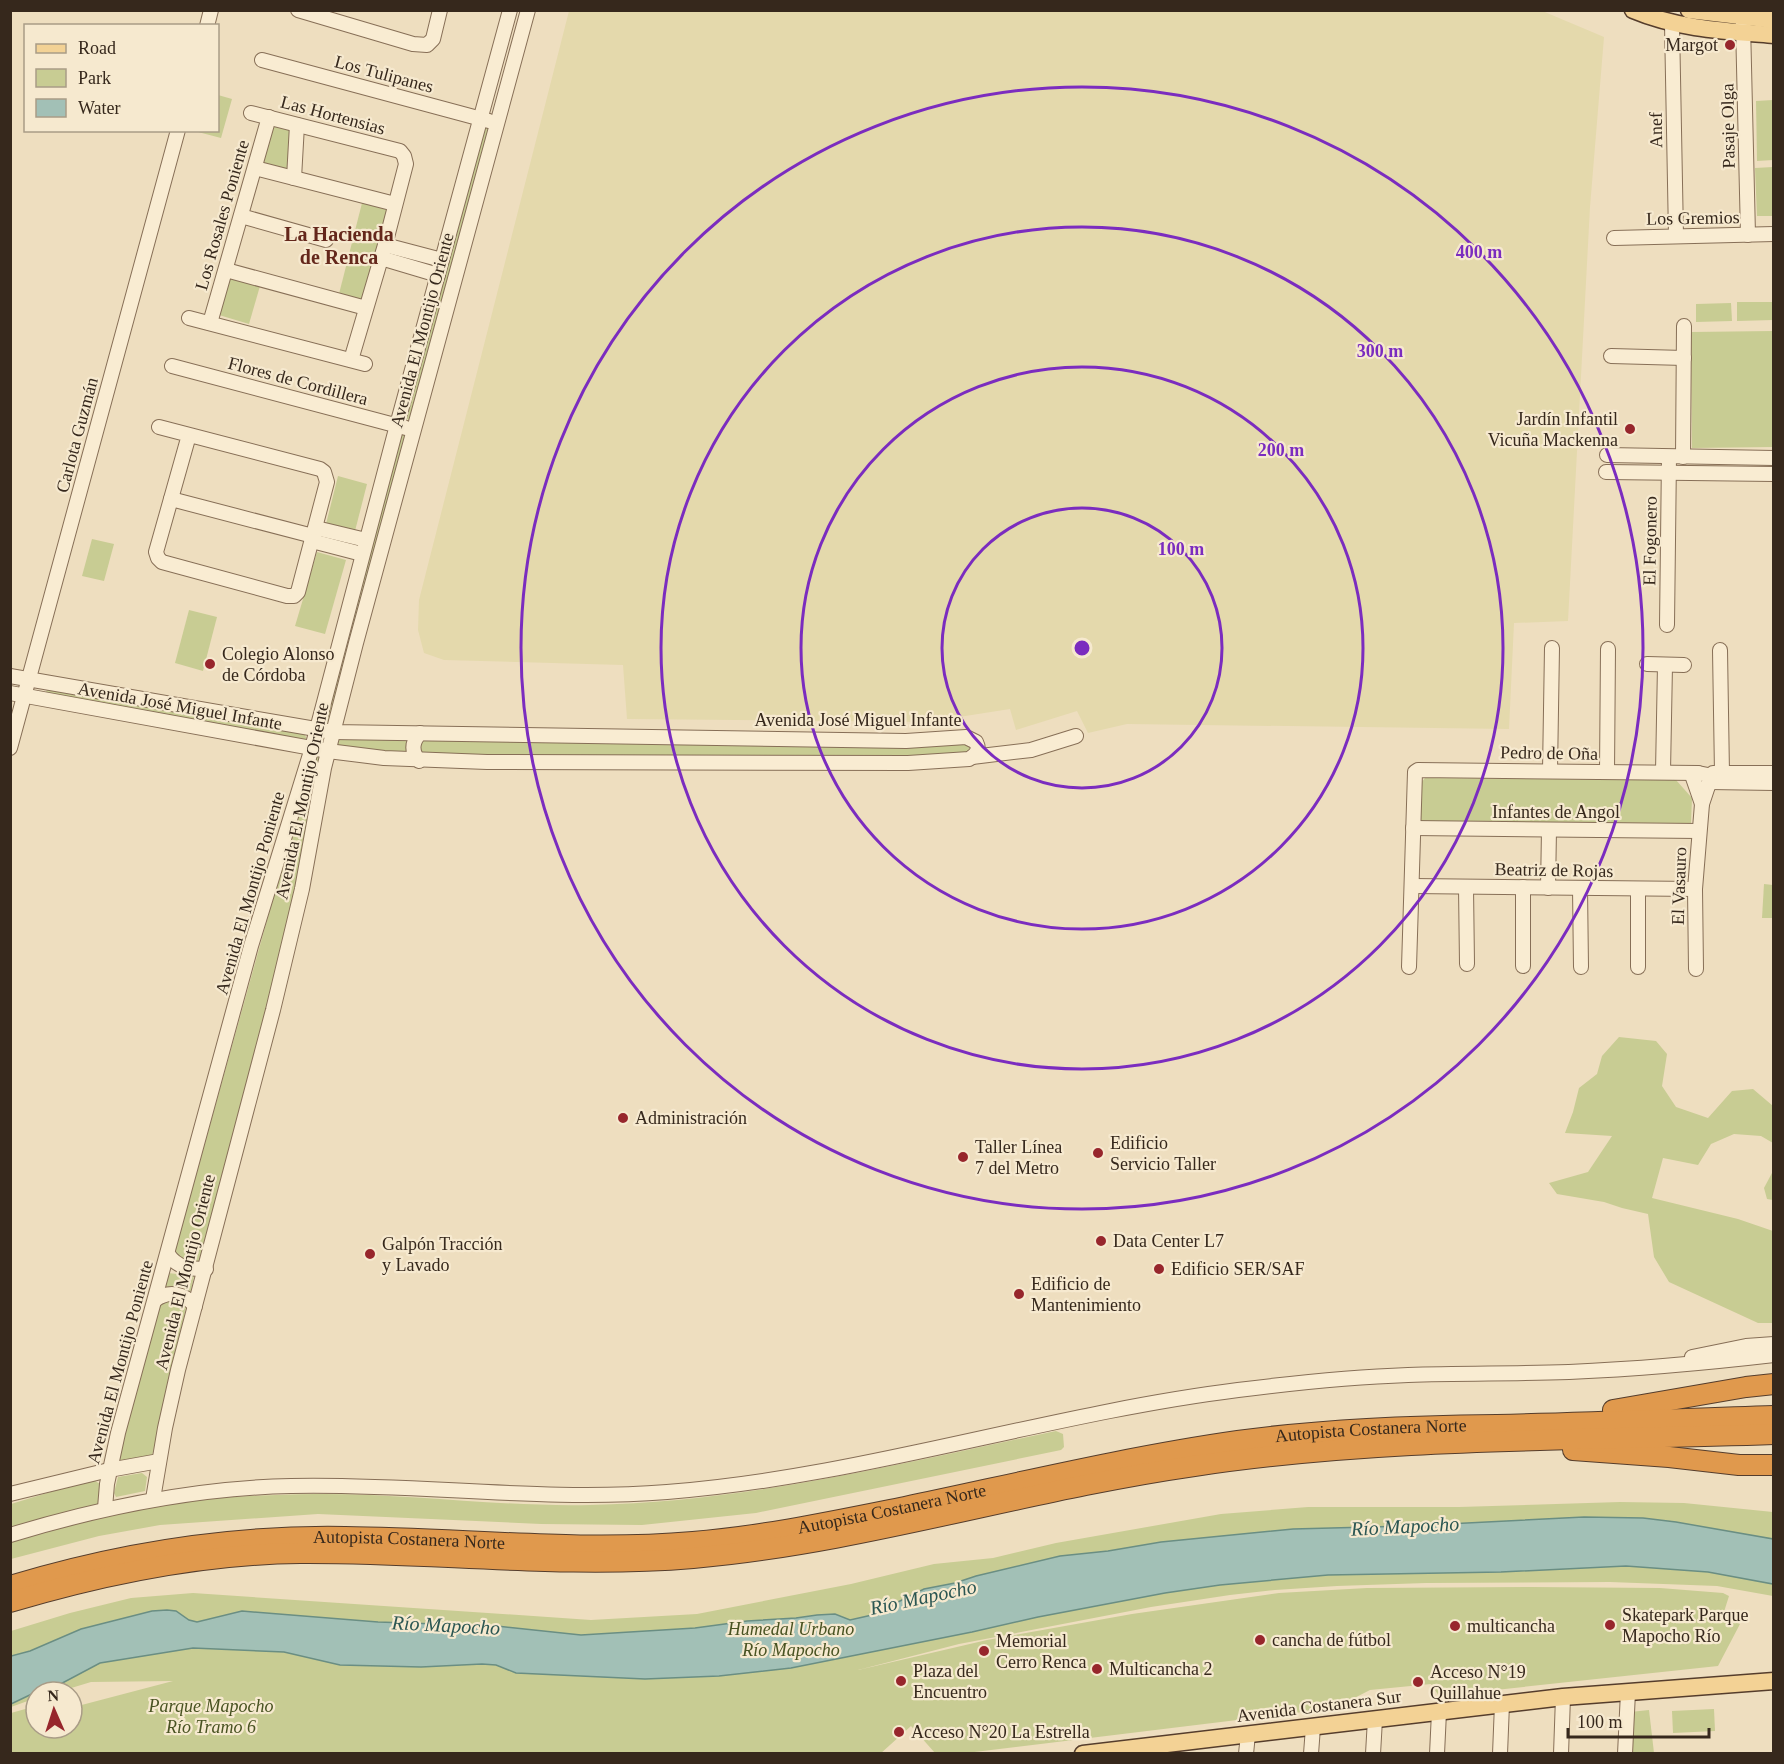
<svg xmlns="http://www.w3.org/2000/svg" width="1784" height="1764" font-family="Georgia,serif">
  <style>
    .farmland { fill: #e4d9ac }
    .green { fill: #c8cc93 }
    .water { fill: #a2c0b6; stroke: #6a8e83; stroke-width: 1.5 }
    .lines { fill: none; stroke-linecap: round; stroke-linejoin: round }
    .minor-casing { stroke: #876f57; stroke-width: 16 }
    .major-casing { stroke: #553d2c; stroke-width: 19 }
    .highway-casing { stroke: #553d2c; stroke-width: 22 }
    .minor { stroke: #f9ecd2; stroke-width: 14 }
    .major { stroke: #f3d295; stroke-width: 16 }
    .highway { stroke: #e0994d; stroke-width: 20 }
    .ring { fill: none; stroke: #7b2cbf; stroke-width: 3 }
    .poi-dot { fill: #97262c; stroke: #f6e9cf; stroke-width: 2 }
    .labels { text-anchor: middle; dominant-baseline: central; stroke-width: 4.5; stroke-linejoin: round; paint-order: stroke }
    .poi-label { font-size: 18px; fill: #36281c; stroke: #f6e9cf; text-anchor: start }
    .street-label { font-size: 18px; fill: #36281c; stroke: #f6e9cf }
    .park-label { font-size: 18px; font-style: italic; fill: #495322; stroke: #f6e9cf }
    .neighbourhood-label { font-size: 20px; font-weight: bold; fill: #64271b; stroke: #f6e9cf }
    .water-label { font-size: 20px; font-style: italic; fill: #2b5652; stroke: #f6e9cf }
    .centre { fill: #7b2cbf; stroke: #f6e9cf; stroke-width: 3 }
    .ring-label { font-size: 18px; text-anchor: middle; font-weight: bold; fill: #7b2cbf; stroke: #f6e9cf; stroke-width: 4.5; stroke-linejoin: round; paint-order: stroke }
  </style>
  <rect width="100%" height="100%" fill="#eedebf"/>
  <polygon class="farmland" points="1540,10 1604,37 1590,207 1568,621 1514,623 1509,729 1127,724 1088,733 1077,711 1016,730 1010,709 927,722 627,719 623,665 444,660 424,653 418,630 419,600 569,11"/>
  <g class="green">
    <polygon points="218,95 232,99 221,138 198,132 198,131 218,130"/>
    <polygon points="1773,100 1773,160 1757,161 1756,101"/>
    <polygon points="272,122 294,129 291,173 260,165"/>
    <polygon points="486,127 489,128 411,421 405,418 483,129"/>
    <polygon points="1773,167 1773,216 1757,216 1755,168"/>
    <polygon points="362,203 388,210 364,301 339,294"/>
    <polygon points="230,277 260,286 249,324 219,315"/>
    <polygon points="1737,302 1773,302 1773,320 1737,321"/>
    <polygon points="1731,303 1732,321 1696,322 1696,304"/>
    <polygon points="1773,331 1773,447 1692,448 1691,332"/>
    <polygon points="407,433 329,726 322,725 400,434"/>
    <polygon points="338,476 367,484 355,531 326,524"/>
    <polygon points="92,539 114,544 104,581 82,576"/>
    <polygon points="317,552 346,560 325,634 295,626"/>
    <polygon points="189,610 217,617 203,671 175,663"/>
    <polygon points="48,688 303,732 306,737 306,741 49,696 46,692"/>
    <polygon points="341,737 407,741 407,756 337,747 337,743"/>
    <polygon points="421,739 967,742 972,747 969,753 914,758 425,755 418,753"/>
    <polygon points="320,754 301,872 202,1260 194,1263 180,1262 175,1254 176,1247 313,755"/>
    <polygon points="1425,778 1676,780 1692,798 1691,823 1419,822 1421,783"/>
    <polygon points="1764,884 1773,885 1773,918 1762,918"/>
    <polygon points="1619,1037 1656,1041 1667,1054 1662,1086 1676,1107 1708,1118 1732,1091 1753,1089 1773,1106 1773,1143 1761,1136 1734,1134 1711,1144 1698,1165 1663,1158 1652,1198 1738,1219 1773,1231 1773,1323 1758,1323 1669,1282 1654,1257 1648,1214 1622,1208 1604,1202 1557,1194 1549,1183 1588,1172 1612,1136 1565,1133 1573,1112 1579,1088 1597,1074 1602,1056"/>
    <polygon points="1773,1171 1773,1200 1767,1199 1764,1188"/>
    <polygon points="168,1273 194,1276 191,1291 164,1287"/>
    <polygon points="162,1300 181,1302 186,1308 152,1456 118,1463 117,1456 158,1302"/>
    <path d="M1056,1431L1063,1434L1064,1447L1061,1450L756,1513L642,1525L541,1524L318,1514L160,1525L99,1536L11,1559V1540C49,1529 89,1518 129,1510C189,1498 253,1495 314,1494C406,1493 498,1507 590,1505C747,1502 902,1463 1056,1431Z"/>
    <polygon points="142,1473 147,1477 145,1491 116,1497 114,1493 118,1477"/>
    <polygon points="95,1481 102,1485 99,1506 11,1529 11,1504 80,1483"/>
    <polygon points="1620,1502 1684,1503 1773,1512 1773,1596 1717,1586 1610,1582 1426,1583 1337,1586 1275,1590 1230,1595 1151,1607 959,1644 858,1670 987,1640 1132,1614 1279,1593 1367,1588 1532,1587 1660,1588 1723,1593 1729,1596 1723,1615 1740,1624 1718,1666 1439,1696 1431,1684 1370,1690 1335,1708 958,1754 935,1753 911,1726 880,1754 11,1754 11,1713 36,1706 36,1728 72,1728 72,1695 75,1694 74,1707 173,1681 91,1682 58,1692 36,1692 36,1698 11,1707 11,1631 70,1613 131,1598 193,1593 591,1620 697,1614 851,1584 934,1564 993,1558 1056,1543 1221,1514 1308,1507 1459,1507"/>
    <polygon points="1714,1709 1715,1731 1673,1733 1672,1711"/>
    <polygon points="1649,1710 1654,1753 1628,1754 1630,1712"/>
  </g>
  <polygon class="water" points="1584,1517 1643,1518 1676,1522 1773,1539 1773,1584 1708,1572 1626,1566 1501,1572 1328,1575 1220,1585 1165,1593 1038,1617 972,1632 791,1668 719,1676 645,1679 516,1673 496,1665 482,1664 421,1667 340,1665 284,1652 193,1648 100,1663 53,1688 36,1692 11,1704 11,1656 30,1651 81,1629 152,1611 167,1610 176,1611 189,1620 197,1622 242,1611 378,1622 497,1626 581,1635 695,1628 747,1621 796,1618 817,1615 835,1614 850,1620 872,1615 924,1589 955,1583 976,1576 1060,1556 1108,1551 1161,1542 1293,1529 1408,1526"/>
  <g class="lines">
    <defs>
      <g id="minor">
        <polyline points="298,10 413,44 427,45 433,39 440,10"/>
        <polyline points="1672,24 1676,236"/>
        <polyline points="1743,24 1748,235"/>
        <polyline points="207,26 211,10"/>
        <polyline points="262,60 489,121"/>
        <polyline points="251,113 400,151 404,156 406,164 385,245 351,360"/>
        <polyline points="255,168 395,204"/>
        <polyline points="294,178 297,125"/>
        <polyline points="241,216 326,240"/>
        <polyline points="1614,238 1774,234"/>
        <polyline points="385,245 442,260"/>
        <polyline points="381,258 438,275"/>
        <polyline points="226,270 366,308"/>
        <polyline points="189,318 365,364"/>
        <polyline points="210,323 269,117"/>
        <polyline points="1611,356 1684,358"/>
        <polyline points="172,366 406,428"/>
        <polyline points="159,427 320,469 324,472 327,482 298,592 294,596 287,596 162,562 158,558 156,552 189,435"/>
        <polyline points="1607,455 1774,458"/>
        <polyline points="1683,457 1684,326"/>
        <polyline points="1606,472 1774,474"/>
        <polyline points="171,499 313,536"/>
        <polyline points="316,528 366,540"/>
        <polyline points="312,541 362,554"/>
        <polyline points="1667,625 1669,457"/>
        <polyline points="1720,650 1722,773"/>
        <polyline points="1647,664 1684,665"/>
        <path d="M10,676L333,732L906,741L966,737L976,742C980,750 976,755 969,759L908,763L487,762L384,758L328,751L10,693"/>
        <polyline points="10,748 178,130"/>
        <polyline points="972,757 1031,750 1076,736"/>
        <path d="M419,761C411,751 412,742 420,733"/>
        <polyline points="1550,771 1552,648"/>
        <polyline points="1607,772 1608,649"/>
        <polyline points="1663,772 1665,665"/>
        <polyline points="1713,773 1774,773"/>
        <polyline points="1710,782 1774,783"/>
        <polyline points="1697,788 1705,789 1708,786 1710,778 1708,775 1698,773 1693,778 1702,804"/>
        <polyline points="1413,828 1699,831"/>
        <polyline points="1412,886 1695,889"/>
        <polyline points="1466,887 1467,964"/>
        <polyline points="1523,887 1523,966"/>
        <polyline points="1548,888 1549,830"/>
        <polyline points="1580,888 1581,967"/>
        <polyline points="1638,889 1638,967"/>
        <polyline points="1409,967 1415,772 1418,770 1698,773"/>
        <polyline points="1696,969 1695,889 1702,804 1708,786"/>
        <path d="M168,1254C177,1268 190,1269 206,1269"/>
        <path d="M155,1300C169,1290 184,1293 195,1306"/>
        <polyline points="1692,1357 1746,1346 1774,1344"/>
        <polyline points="10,1494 109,1470 159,1461"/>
        <polyline points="153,1499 165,1428 178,1370 273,1010 302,889 324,768 356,643 528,10"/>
        <polyline points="105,1508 107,1484 118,1433 251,946 312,748 397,425 510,10"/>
        <path d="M10,1535C102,1507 195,1488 291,1486C417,1483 541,1502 667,1492C861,1477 1046,1414 1238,1390C1294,1383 1352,1377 1408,1375C1461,1373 1515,1374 1569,1372C1637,1369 1705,1363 1774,1355"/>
        <polyline points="1246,1754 1248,1734"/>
        <polyline points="1311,1754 1313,1727"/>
        <polyline points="1373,1754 1375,1719"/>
        <polyline points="1437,1754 1439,1712"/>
        <polyline points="1500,1754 1502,1704"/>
        <polyline points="1561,1754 1563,1697"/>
        <polyline points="1625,1754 1628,1692"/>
      </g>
      <g id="major">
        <path d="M1633,10C1678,29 1725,31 1774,35"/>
        <polyline points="1689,10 1774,20"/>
        <polyline points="1083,1754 1563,1697 1774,1681"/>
      </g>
      <g id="highway">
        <polyline points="1613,1410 1746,1387 1774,1384"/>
        <polyline points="1573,1450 1669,1457 1739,1465 1774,1465"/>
        <path id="s1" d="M10,1586C119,1553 231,1535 345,1537C461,1538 577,1552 693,1542C765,1536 835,1521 905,1507C1015,1484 1126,1457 1238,1441C1324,1429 1410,1426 1497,1425C1589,1423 1681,1419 1774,1416"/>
        <path d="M10,1602C104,1574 203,1554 300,1553C432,1552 562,1569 693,1558C863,1543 1026,1490 1194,1466C1386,1437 1580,1441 1774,1434"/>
      </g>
    </defs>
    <use href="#minor" class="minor-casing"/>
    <use href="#major" class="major-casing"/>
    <use href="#highway" class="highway-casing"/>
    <use href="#minor" class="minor"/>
    <use href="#major" class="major"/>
    <use href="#highway" class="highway"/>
  </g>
  <g class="ring">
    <circle cx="1082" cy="648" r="140"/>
    <circle cx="1082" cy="648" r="281"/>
    <circle cx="1082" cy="648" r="421"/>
    <circle cx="1082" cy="648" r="561"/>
  </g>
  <g class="poi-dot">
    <circle cx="1730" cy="45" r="6"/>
    <circle cx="1630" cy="429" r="6"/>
    <circle cx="210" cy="664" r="6"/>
    <circle cx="623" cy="1118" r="6"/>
    <circle cx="1098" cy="1153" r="6"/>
    <circle cx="963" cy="1157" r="6"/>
    <circle cx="1101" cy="1241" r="6"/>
    <circle cx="370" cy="1254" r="6"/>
    <circle cx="1159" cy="1269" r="6"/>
    <circle cx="1019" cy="1294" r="6"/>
    <circle cx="1610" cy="1625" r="6"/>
    <circle cx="1455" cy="1626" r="6"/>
    <circle cx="1260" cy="1640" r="6"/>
    <circle cx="984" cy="1651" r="6"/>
    <circle cx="1097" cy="1669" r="6"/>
    <circle cx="901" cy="1681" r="6"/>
    <circle cx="1418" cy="1682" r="6"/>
    <circle cx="899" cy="1732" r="6"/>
  </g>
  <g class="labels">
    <g class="poi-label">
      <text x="1718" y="45" text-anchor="end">Margot</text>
      <text x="1618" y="419" text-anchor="end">Jardín Infantil<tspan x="1618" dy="21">Vicuña Mackenna</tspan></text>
      <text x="222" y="654">Colegio Alonso<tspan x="222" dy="21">de Córdoba</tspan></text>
      <text x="635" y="1118">Administración</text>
      <text x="1110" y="1143">Edificio<tspan x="1110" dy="21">Servicio Taller</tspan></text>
      <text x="975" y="1147">Taller Línea<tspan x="975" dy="21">7 del Metro</tspan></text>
      <text x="1113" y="1241">Data Center L7</text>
      <text x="382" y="1244">Galpón Tracción<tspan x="382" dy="21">y Lavado</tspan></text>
      <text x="1171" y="1269">Edificio SER/SAF</text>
      <text x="1031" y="1284">Edificio de<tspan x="1031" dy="21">Mantenimiento</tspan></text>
      <text x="1622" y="1615">Skatepark Parque<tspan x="1622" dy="21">Mapocho Río</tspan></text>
      <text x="1467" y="1626">multicancha</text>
      <text x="1272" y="1640">cancha de fútbol</text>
      <text x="996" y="1641">Memorial<tspan x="996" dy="21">Cerro Renca</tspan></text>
      <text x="1109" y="1669">Multicancha 2</text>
      <text x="913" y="1671">Plaza del<tspan x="913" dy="21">Encuentro</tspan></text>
      <text x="1430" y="1672">Acceso N°19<tspan x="1430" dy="21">Quillahue</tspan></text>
      <text x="911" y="1732">Acceso N°20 La Estrella</text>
    </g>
    <g class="street-label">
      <text transform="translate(384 74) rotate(15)">Los Tulipanes</text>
      <text transform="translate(333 115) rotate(15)">Las Hortensias</text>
      <text transform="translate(1728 126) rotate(-91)">Pasaje Olga</text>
      <text transform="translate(1656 130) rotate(-91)">Anef</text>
      <text transform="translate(222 215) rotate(-74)">Los Rosales Poniente</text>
      <text transform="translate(1693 218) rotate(-1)">Los Gremios</text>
      <text transform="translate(422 330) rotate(-75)">Avenida El Montijo Oriente</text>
      <text transform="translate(298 381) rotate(15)">Flores de Cordillera</text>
      <text transform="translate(77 435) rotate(-75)">Carlota Guzmán</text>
      <text transform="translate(1650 541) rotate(-89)">El Fogonero</text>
      <text transform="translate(180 706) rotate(10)">Avenida José Miguel Infante</text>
      <text x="858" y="720">Avenida José Miguel Infante</text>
      <text transform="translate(1549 753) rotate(1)">Pedro de Oña</text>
      <text transform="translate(302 801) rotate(-78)">Avenida El Montijo Oriente</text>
      <text x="1556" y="812">Infantes de Angol</text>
      <text transform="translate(1554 870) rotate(1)">Beatriz de Rojas</text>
      <text transform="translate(1679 886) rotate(-88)">El Vasauro</text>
      <text transform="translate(250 893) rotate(-74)">Avenida El Montijo Poniente</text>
      <text transform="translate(185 1272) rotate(-76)">Avenida El Montijo Oriente</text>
      <text transform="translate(120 1362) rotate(-75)">Avenida El Montijo Poniente</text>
      <text stroke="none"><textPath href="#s1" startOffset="1376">Autopista Costanera Norte</textPath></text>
      <text stroke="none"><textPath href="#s1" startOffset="890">Autopista Costanera Norte</textPath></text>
      <text stroke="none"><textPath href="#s1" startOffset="404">Autopista Costanera Norte</textPath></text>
      <text transform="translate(1319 1706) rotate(-7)">Avenida Costanera Sur</text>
    </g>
    <g class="park-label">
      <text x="791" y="1629">Humedal Urbano<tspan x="791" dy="21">Río Mapocho</tspan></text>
      <text x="211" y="1706">Parque Mapocho<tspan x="211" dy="21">Río Tramo 6</tspan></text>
    </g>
    <g class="neighbourhood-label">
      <text x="339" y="234">La Hacienda<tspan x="339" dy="23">de Renca</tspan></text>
    </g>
    <g class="water-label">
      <text transform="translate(1405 1526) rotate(-3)">Río Mapocho</text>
      <text transform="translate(923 1597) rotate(-12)">Río Mapocho</text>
      <text transform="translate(446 1625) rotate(3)">Río Mapocho</text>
    </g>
  </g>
  <circle cx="1082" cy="648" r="9" class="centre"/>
  <g class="ring-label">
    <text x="1479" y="258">400 m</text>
    <text x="1380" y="357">300 m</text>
    <text x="1281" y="456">200 m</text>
    <text x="1181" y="555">100 m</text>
  </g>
  <rect width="1784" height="1764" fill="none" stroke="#36281c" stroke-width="24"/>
  <rect x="24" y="24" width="195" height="108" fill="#f6e9cf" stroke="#a99c87" stroke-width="1.5"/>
  <rect x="36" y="44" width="30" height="9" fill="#f3d295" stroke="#a99c87" stroke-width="1.5"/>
  <text x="78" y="54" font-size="18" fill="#36281c">Road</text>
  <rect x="36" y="69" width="30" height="18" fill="#c8cc93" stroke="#a99c87" stroke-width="1.5"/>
  <text x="78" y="84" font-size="18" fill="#36281c">Park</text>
  <rect x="36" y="99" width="30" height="18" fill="#a2c0b6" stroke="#a99c87" stroke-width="1.5"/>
  <text x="78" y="114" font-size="18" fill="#36281c">Water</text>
  <g transform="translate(54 1710) rotate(357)"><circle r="28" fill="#f6e9cf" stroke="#a99c87" stroke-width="1.5"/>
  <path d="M0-4.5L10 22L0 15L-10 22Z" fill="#97262c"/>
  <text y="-9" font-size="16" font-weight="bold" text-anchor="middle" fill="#36281c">N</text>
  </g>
  <path d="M1568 1728v9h141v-9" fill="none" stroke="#36281c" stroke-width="3"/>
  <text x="1577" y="1728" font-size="18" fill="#36281c" stroke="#f6e9cf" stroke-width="4.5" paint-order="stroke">100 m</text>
</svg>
